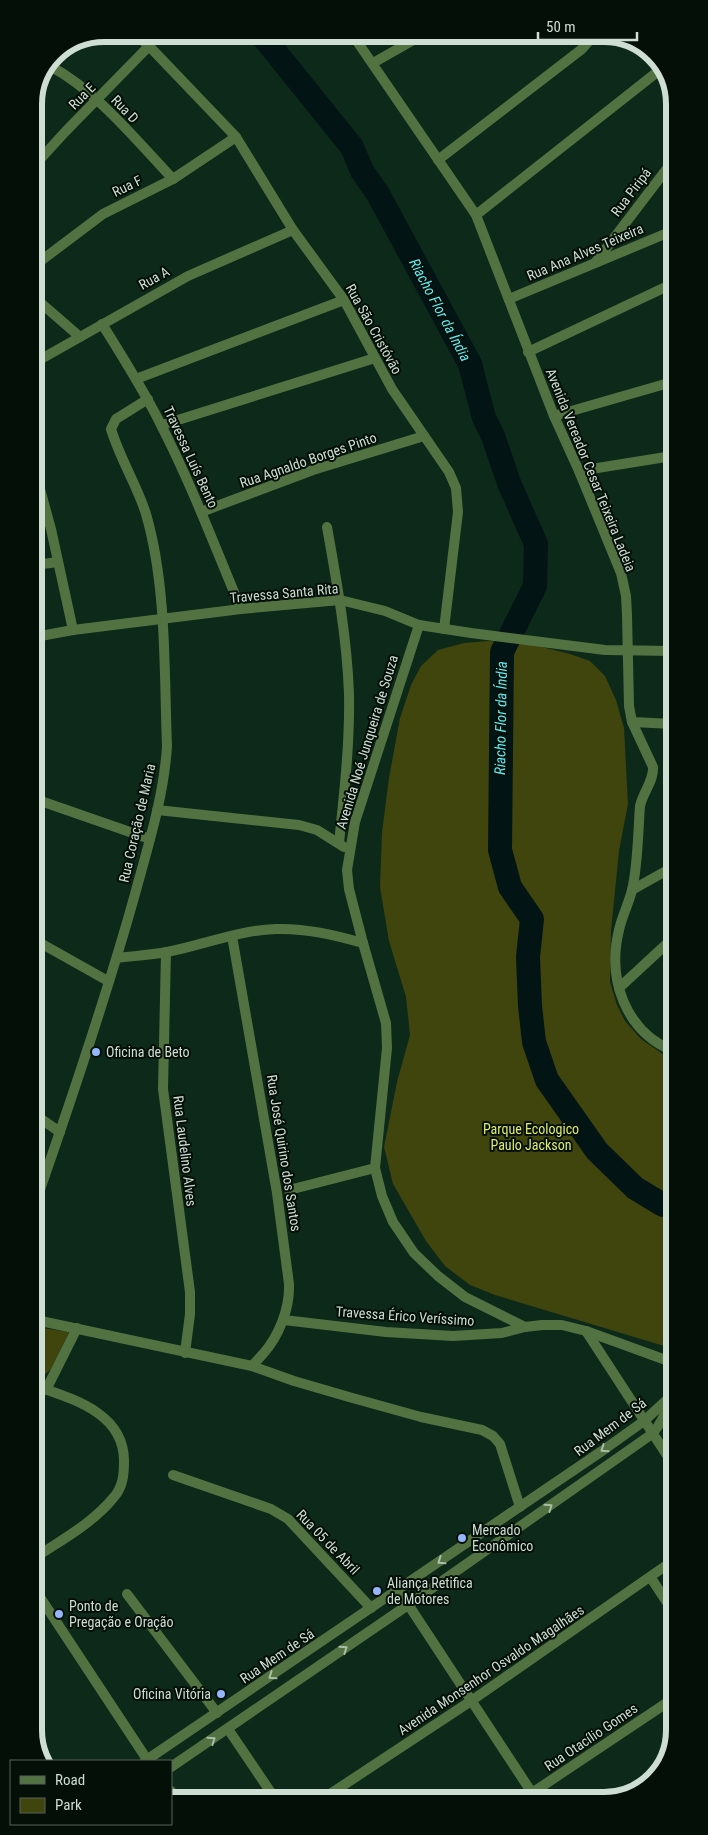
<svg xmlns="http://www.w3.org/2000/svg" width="708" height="1835" font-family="'Roboto Condensed',sans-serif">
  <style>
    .green { fill: #40440d }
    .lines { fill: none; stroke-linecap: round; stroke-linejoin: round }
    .river { stroke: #031415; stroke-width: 24 }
    .minor { stroke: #537241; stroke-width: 10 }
    .tertiary { stroke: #537241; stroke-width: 10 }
    .oneway { stroke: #a9bea7 }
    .poi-dot { fill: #94b7fd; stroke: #040f08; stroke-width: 2 }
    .labels { text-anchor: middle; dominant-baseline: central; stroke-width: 4; stroke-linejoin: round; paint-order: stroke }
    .street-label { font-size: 14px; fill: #ceded3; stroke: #040f08 }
    .poi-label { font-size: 14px; fill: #ceded3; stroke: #040f08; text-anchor: start }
    .park-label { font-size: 14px; fill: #e0eb6b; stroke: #040f08 }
    .water-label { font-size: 15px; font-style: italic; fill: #5debf2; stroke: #040f08 }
    .rim { fill: none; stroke: #ceded3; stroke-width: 6 }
  </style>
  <rect width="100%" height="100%" fill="#0c2919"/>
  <g class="green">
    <polygon points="488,641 522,642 570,654 590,661 605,676 616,700 624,728 628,804 619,851 611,931 610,982 617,1005 625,1021 641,1039 673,1061 674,1349 495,1295 470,1285 445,1266 426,1241 393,1184 384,1147 397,1082 410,1035 406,997 389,941 380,887 382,832 389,778 400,718 411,685 421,666 438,650 464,643"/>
    <polygon points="36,1327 69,1332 51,1369 39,1380 36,1379"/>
  </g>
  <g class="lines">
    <polyline class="river" points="261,34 352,147 362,171 378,194 470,364 484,418 493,436 509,483 536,544 535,586 502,652 500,850 510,887 532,919 528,957 530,1006 534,1042 547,1080 597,1151 635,1188 663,1205 673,1205"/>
    <g class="minor">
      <polyline points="135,34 149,46 236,137 293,230 344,300 392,389 449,472 456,488 458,512 444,629"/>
      <path d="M352,34L476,215L554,416L579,471L621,573L626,596L627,615L629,706L632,722L653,767C654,781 643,792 640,806C638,832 638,865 632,890C629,903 622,916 619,930C607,979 625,1031 673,1051"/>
      <polyline points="373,63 424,34"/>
      <path d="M50,66C97,91 136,140 173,179"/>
      <polyline points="438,160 582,49 595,34"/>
      <polyline points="34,166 65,132 149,46"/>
      <polyline points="476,215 661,69"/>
      <polyline points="595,263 672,162"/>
      <polyline points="34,266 103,214 173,179 236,137"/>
      <polyline points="34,297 80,337"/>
      <polyline points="509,299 672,231"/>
      <path d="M102,324C122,356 143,389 160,423C191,483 215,547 241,609"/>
      <polyline points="528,352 672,284"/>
      <polyline points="34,363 188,276 293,230"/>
      <polyline points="136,379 344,300"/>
      <polyline points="554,416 672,382"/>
      <polyline points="162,425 375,358"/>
      <polyline points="34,467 51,529 73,630"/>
      <polyline points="579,471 672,456"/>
      <polyline points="201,512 313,470 424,436"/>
      <path d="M327,527C337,583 347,638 349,694C350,744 344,794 339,843"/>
      <polyline points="35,565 58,562"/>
      <polyline points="419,625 355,822 347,870 349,889 363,943 386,1023 387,1048 375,1168 382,1196 393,1222 414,1253 438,1276 465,1297 525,1327"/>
      <polyline points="35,637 73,630 241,609 340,600 385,611 419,625 471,633 605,650 673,651"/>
      <polyline points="632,722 673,724"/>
      <polyline points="35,799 150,839"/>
      <polyline points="157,810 299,825 317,830 344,847"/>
      <polyline points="632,890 673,867"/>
      <path d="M232,936L277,1193L289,1284C290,1308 279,1336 263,1354C259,1358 256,1362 252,1366"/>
      <polyline points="35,940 108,981"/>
      <polyline points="166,952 163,1089 190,1292 190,1314 185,1353"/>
      <path d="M117,958C133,956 150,955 167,952C203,945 239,930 276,929C306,928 334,935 363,943"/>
      <polyline points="619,988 673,938"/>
      <polyline points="35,1115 60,1132"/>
      <polyline points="289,1190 375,1168"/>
      <path d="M35,1204C71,1101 106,998 135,894C148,846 164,796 167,746C164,672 167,586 146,514C137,485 120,459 111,429L116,419L148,399"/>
      <polyline points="36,1320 252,1366 294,1381 349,1397 421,1417 482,1430 493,1436 500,1444 520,1507"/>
      <polyline points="284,1320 386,1332 453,1336 502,1333 525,1327 542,1325 562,1325 586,1331 674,1363"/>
      <polyline points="586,1331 674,1466"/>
      <path d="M36,1386C73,1399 124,1413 124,1461C124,1474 123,1487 114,1497C93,1523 63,1539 36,1557"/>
      <polyline points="46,1390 77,1328"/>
      <polyline points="173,1475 271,1509 288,1519 371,1608"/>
      <polyline points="651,1578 674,1613"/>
      <polyline points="398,1589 536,1799"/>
      <polyline points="36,1591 148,1761"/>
      <polyline points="127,1594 217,1713"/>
      <polyline points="228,1729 276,1800"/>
      <polyline points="171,1791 179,1801"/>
      <polyline points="523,1799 674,1698"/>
      <polyline points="321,1800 471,1701 674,1560"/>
    </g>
    <g class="tertiary">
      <polyline points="145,1761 602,1451 644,1421 670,1397"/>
      <path d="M171,1767L408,1605L652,1434C665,1420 667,1405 674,1388"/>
    </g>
  </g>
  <defs><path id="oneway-chevron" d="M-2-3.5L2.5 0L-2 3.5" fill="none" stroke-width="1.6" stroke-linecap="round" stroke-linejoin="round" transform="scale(1.25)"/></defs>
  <g class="oneway">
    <use href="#oneway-chevron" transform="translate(604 1449) rotate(145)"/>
    <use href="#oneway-chevron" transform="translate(549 1507) rotate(-35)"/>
    <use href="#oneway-chevron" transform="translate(441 1561) rotate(146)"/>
    <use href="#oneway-chevron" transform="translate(344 1649) rotate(-34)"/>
    <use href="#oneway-chevron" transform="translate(272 1676) rotate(146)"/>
    <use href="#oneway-chevron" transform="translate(212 1740) rotate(-34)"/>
  </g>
  <g class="poi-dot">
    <circle cx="96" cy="1052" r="5"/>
    <circle cx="462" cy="1538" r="5"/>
    <circle cx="377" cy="1591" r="5"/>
    <circle cx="59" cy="1614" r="5"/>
    <circle cx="221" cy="1694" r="5"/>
  </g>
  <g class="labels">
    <g class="street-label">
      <text transform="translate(82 96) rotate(-45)">Rua E</text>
      <text transform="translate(125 109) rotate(46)">Rua D</text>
      <text transform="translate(127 186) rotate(-26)">Rua F</text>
      <text transform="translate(631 192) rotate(-53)">Rua Piripá</text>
      <text transform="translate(585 252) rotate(-23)">Rua Ana Alves Teixeira</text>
      <text transform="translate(154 278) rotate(-29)">Rua A</text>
      <text transform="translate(374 329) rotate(61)">Rua São Cristóvão</text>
      <text transform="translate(191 457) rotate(65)">Travessa Luís Bento</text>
      <text transform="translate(308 460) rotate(-19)">Rua Agnaldo Borges Pinto</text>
      <text transform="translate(591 470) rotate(68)">Avenida Vereador Cesar Teixeira Ladeia</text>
      <text transform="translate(284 593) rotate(-5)">Travessa Santa Rita</text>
      <text transform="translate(367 742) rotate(-73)">Avenida Noé Junqueira de Souza</text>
      <text transform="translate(137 823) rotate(-77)">Rua Coração de Maria</text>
      <text transform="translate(185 1151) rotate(83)">Rua Laudelino Alves</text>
      <text transform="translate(284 1153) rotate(81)">Rua José Quirino dos Santos</text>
      <text transform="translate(405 1316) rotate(4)">Travessa Érico Veríssimo</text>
      <text transform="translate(610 1427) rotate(-37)">Rua Mem de Sá</text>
      <text transform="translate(328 1542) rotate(46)">Rua 05 de Abril</text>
      <text transform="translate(277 1656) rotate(-34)">Rua Mem de Sá</text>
      <text transform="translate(491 1670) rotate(-34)">Avenida Monsenhor Osvaldo Magalhães</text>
      <text transform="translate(591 1737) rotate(-34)">Rua Otacílio Gomes</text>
    </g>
    <g class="poi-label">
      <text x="106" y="1052">Oficina de Beto</text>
      <text x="472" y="1530">Mercado<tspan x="472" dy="16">Econômico</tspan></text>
      <text x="387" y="1583">Aliança Retifica<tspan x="387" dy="16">de Motores</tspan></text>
      <text x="69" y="1606">Ponto de<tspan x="69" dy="16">Pregação e Oração</tspan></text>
      <text x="211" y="1694" text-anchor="end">Oficina Vitória</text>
    </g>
    <g class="park-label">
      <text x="531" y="1129">Parque Ecologico<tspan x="531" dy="16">Paulo Jackson</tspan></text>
    </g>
    <g class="water-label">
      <text transform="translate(440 310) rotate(62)">Riacho Flor da Índia</text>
      <text transform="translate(501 718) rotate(-89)">Riacho Flor da Índia</text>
    </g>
  </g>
  <path d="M0 0H708V1835H0ZM104 42H604A62 62 0 0 1 666 104V1730A62 62 0 0 1 604 1792H104A62 62 0 0 1 42 1730V104A62 62 0 0 1 104 42Z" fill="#040f08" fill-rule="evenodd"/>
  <path class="rim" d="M104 42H604A62 62 0 0 1 666 104V1730A62 62 0 0 1 604 1792H104A62 62 0 0 1 42 1730V104A62 62 0 0 1 104 42Z"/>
  <rect x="10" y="1760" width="162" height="65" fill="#040f08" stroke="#556259"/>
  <rect x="20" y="1776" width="25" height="8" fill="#537241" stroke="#556259"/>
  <text x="55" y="1785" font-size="15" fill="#ceded3">Road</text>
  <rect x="20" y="1798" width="25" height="15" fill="#40440d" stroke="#556259"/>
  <text x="55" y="1810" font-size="15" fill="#ceded3">Park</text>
  <path d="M538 32v8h99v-8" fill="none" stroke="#ceded3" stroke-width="2.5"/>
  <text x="546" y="32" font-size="15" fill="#ceded3" stroke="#040f08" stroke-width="4" paint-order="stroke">50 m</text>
</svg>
